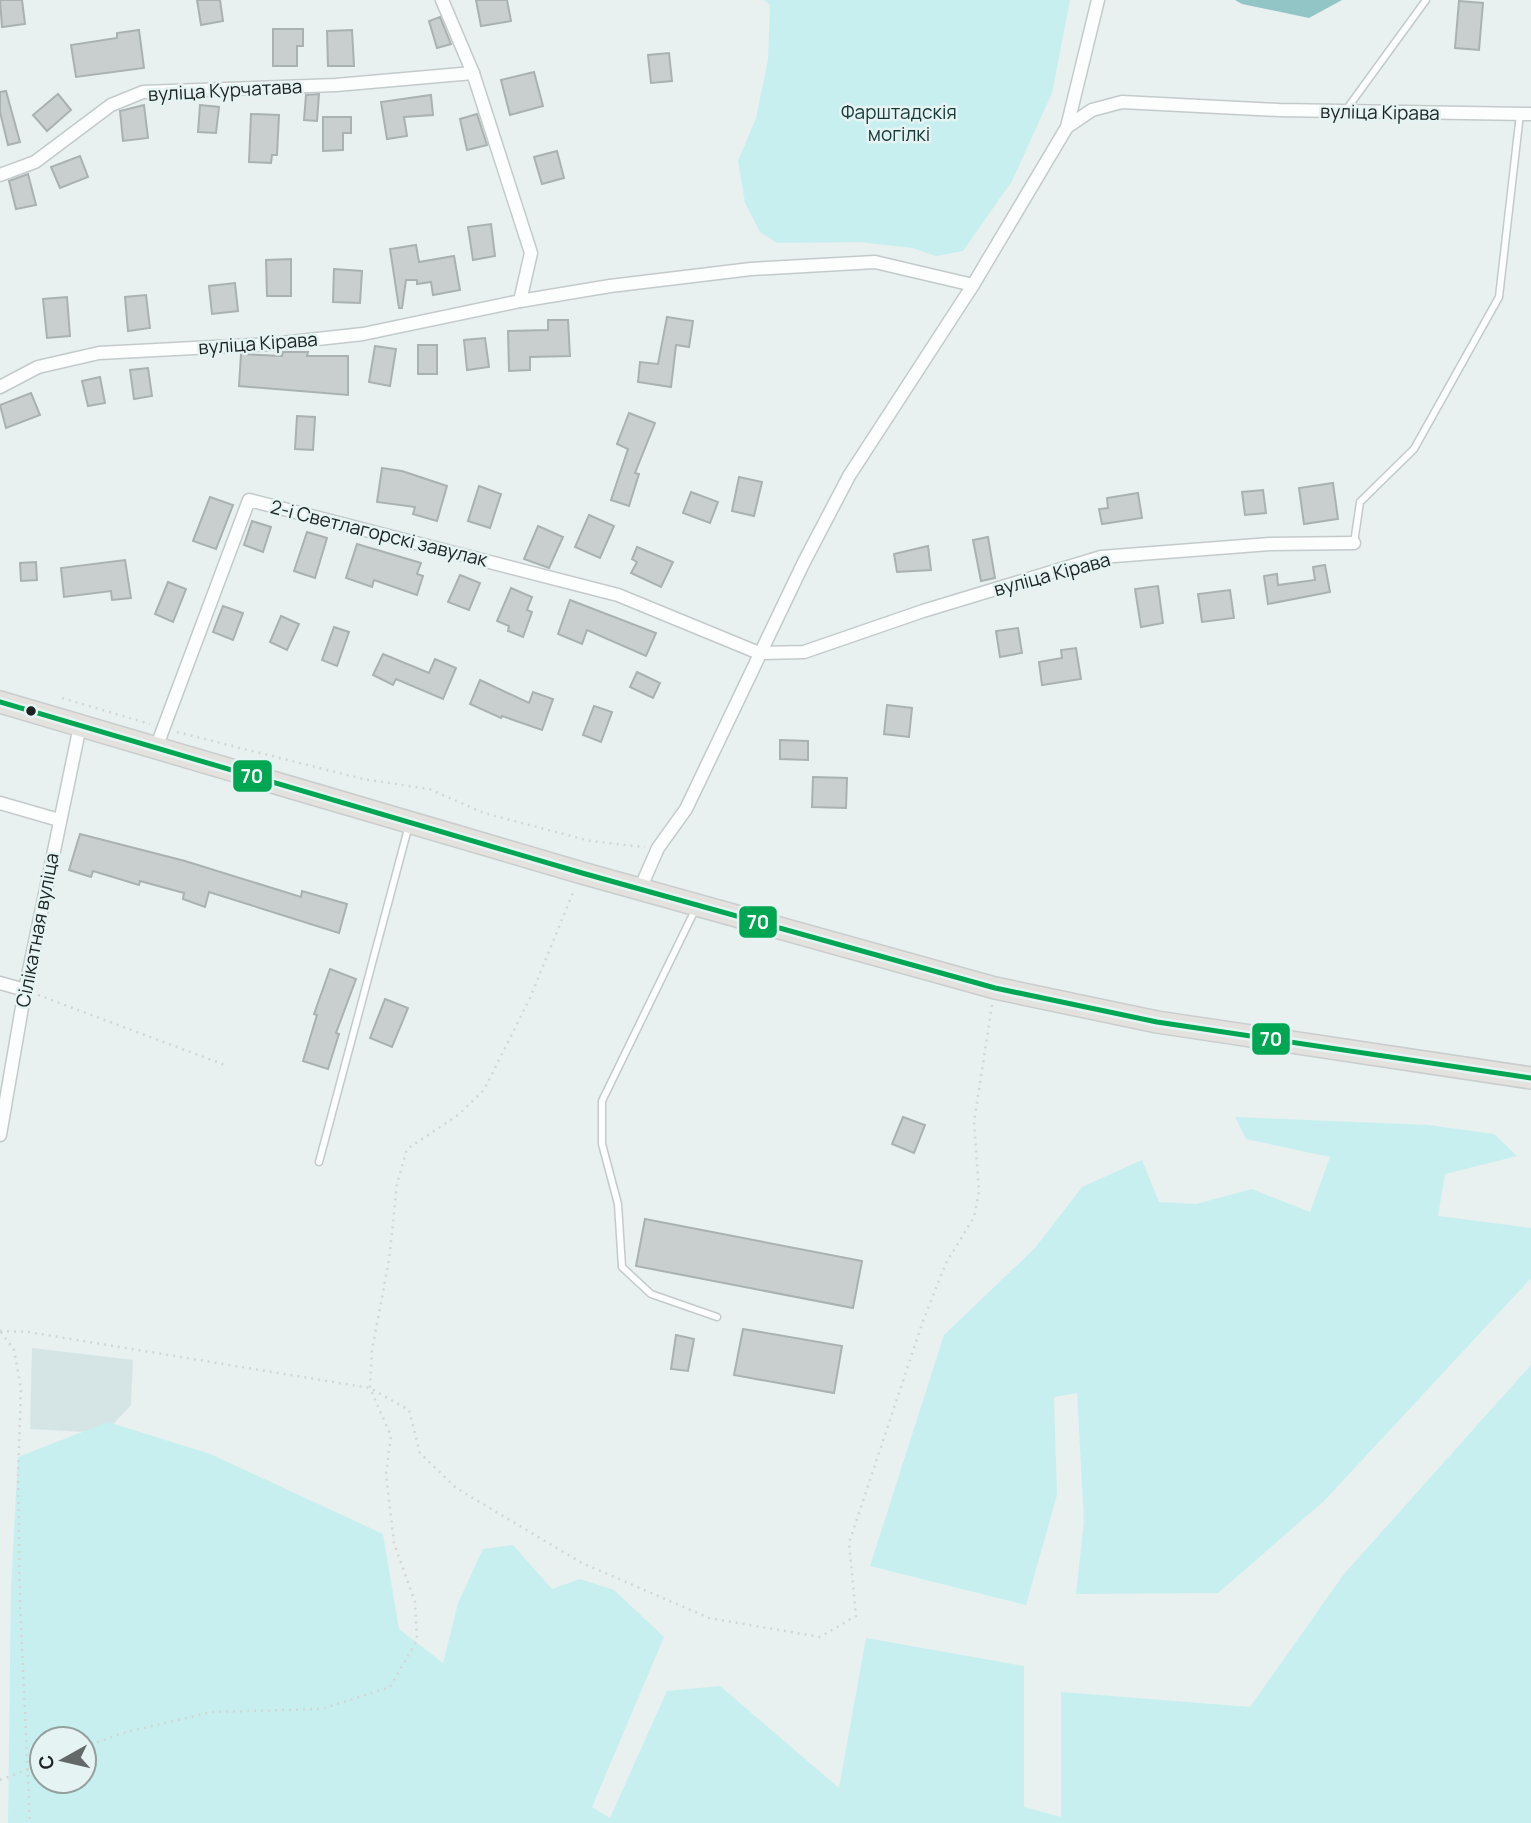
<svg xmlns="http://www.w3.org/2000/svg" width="1531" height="1823" font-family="Manrope,sans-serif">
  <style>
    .built { fill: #d5e5e5 }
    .green { fill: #c7efef; fill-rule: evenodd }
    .water { fill: #92c5c5 }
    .building { fill: #c9cfcf; stroke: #aab1b1; stroke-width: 2 }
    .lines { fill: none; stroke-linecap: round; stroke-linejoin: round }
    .lane-casing { stroke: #c4caca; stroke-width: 9 }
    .street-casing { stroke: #c4caca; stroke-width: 15 }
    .primary-casing { stroke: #cacdcd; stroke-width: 24 }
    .path { stroke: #d4d6d6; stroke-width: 2.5; stroke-dasharray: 2 5; stroke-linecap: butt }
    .lane { stroke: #fcfdfd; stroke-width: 6 }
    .street { stroke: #fcfdfd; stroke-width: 12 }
    .primary { stroke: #e4e2de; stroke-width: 21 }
    .bus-1-casing { stroke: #e5f3f3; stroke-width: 10 }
    .bus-1 { stroke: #00a651; stroke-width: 5 }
    .bus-dot { fill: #1c2121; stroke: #e5f3f3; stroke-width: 2.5 }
    .labels { text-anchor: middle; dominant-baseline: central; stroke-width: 5; stroke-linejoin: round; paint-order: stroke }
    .street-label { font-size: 19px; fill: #1c2121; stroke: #e5f3f3 }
    .park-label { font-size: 19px; fill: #16393a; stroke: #e5f3f3 }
    .line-badge { stroke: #e5f3f3; stroke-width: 2.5 }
    .badge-label { font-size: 19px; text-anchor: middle; font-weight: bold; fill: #fff }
  </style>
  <rect width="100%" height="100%" fill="#e8f0f0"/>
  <polygon class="built" points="32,1348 133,1360 131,1405 105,1433 30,1429"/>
  <g class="green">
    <polygon points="764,0 1070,0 1052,93 1012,181 963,251 936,256 912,248 860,242 777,243 760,232 745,203 738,161 756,118 768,60 770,5"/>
    <polygon points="1235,1117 1428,1125 1494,1134 1517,1156 1445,1174 1438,1216 1531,1228 1531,1278 1324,1501 1218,1593 1076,1594 1084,1521 1077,1393 1054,1397 1057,1495 1026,1605 870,1566 944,1335 1035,1248 1082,1187 1142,1160 1159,1202 1196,1204 1252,1189 1310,1212 1330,1157 1246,1139"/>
    <path d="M1531,1365V1823H8L11,1588L18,1457L108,1422L210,1454L383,1534L399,1629L443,1663L458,1603L483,1549L513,1545L552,1589L580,1579L614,1590L664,1637L592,1807L610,1818L667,1691L720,1686L839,1788L866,1638L1024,1666V1807L1061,1817V1692L1250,1707L1344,1574ZM42,1739H84V1781H42Z"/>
  </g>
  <polygon class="water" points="1235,0 1342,0 1309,18 1242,4"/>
  <g class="building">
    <polygon points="0,0 22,0 25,24 2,27"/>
    <polygon points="197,0 220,0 223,21 201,25"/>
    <polygon points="476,0 507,0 511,21 481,26"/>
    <polygon points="1459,1 1483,3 1479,50 1455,48"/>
    <polygon points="440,17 451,44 437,48 429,21"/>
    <polygon points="273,29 303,29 303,46 297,46 297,66 273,66"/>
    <polygon points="139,30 144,68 76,77 71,45 117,38 117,33"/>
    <polygon points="352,30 354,66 328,66 327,31"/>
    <polygon points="669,53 672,81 651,83 648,55"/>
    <polygon points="534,72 543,106 510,115 501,80"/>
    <polygon points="6,91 20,142 8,145 0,112 0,92"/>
    <polygon points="58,94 71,110 47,131 33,115"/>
    <polygon points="319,94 317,121 304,120 306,95"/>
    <polygon points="431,95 433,115 404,117 407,136 387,139 381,102"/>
    <polygon points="144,105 148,138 123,141 120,111"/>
    <polygon points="200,105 219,107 216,133 198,132"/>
    <polygon points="251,114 279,115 277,155 272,155 271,163 249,162"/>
    <polygon points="477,114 487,145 467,150 460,119"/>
    <polygon points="323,117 351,117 351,133 343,133 343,150 323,151"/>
    <polygon points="557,151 564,178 542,184 534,157"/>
    <polygon points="80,156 88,177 60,188 51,167"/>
    <polygon points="28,174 36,205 16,209 9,181"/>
    <polygon points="491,224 495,256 473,260 468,227"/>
    <polygon points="416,245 419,262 454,256 460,290 433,295 431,282 417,284 417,280 406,280 402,308 399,308 390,249"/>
    <polygon points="291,259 291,296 267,296 266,260"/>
    <polygon points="334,269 362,271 360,303 333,302"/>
    <polygon points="235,283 238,311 212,314 209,286"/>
    <polygon points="146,295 150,328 128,331 125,297"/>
    <polygon points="67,297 70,336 47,338 43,299"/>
    <polygon points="667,317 693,321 689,347 676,345 671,387 638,382 640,362 658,364"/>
    <polygon points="548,320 568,320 570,356 530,357 530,370 509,371 508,331 548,330"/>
    <polygon points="485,338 489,367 467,370 464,340"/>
    <rect x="418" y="345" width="19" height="29"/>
    <polygon points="375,346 396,349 390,386 369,382"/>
    <polygon points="283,352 308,352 307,356 348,356 348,395 239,386 241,354 282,356"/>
    <polygon points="148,368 152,396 134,399 130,370"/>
    <polygon points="100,377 105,403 88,406 82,381"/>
    <polygon points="31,393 40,415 6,428 0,405"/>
    <polygon points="629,413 655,423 635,473 639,474 629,506 611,500 628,449 617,444"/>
    <polygon points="297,416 315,417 313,450 295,449"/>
    <polygon points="382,468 402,471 447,486 437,521 413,514 415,507 377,502"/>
    <polygon points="739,477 762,482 754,516 732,511"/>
    <polygon points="1333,483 1338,519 1304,524 1299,488"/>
    <polygon points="479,486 501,494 490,528 468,521"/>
    <polygon points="1263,490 1266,513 1245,515 1242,492"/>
    <polygon points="691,492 718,502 710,523 683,513"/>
    <polygon points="1138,493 1142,518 1102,524 1099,509 1108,508 1107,498"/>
    <polygon points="210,497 233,505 216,549 193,541"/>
    <polygon points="589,515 614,526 600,558 575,547"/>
    <polygon points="252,521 271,527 263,552 244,545"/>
    <polygon points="538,526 563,537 549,568 524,559"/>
    <polygon points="307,532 327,538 315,578 294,571"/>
    <polygon points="988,537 995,578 981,581 973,540"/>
    <polygon points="357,544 421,563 417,574 423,576 417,595 374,580 372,587 346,578"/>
    <polygon points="928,546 931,570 897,572 894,554"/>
    <polygon points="637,547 673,562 661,587 631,573 637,562 632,559"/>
    <polygon points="125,560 131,598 112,600 111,591 64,597 61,568"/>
    <polygon points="36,562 37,580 21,581 20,563"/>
    <polygon points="1325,565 1330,592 1268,604 1264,576 1277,574 1278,585 1315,580 1313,567"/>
    <polygon points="460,575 480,583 469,610 448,602"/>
    <polygon points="168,582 186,589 173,622 155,614"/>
    <polygon points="1158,586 1163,623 1141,627 1135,589"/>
    <polygon points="511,588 532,597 527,610 532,612 523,637 508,631 509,626 497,621"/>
    <polygon points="1230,590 1234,618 1202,622 1198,594"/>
    <polygon points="570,600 656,633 646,656 587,630 582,644 558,634"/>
    <polygon points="223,606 243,613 233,640 213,632"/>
    <polygon points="281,616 299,624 287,650 270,642"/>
    <polygon points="334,627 349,632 337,666 322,660"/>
    <polygon points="1018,628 1022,653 1000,657 996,631"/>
    <polygon points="1076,648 1081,679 1042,685 1039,662 1062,658 1061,650"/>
    <polygon points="383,654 429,673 435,659 456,668 443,699 396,679 393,685 373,675"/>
    <polygon points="637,672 660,683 653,698 630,687"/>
    <polygon points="480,680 529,703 533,692 553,699 542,730 502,716 501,718 470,704"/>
    <polygon points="887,705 912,708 909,737 884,734"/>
    <polygon points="594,706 612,712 601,742 583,735"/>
    <polygon points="780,740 808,741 808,760 780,759"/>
    <polygon points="813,777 847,778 846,808 812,807"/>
    <polygon points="80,834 185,861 301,897 302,891 347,904 339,933 209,892 205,907 183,899 184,893 140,881 139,885 93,871 91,877 69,870"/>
    <polygon points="330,969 356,979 336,1033 339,1034 328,1069 303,1061 317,1015 314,1014"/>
    <polygon points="385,999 408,1008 392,1047 370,1038"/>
    <polygon points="903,1117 925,1125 914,1153 892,1144"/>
    <polygon points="645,1219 862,1261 853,1308 636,1266"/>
    <polygon points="743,1329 842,1346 834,1393 734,1375"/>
    <polygon points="676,1335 694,1339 688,1371 671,1369"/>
  </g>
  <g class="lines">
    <defs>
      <g id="lane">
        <polyline points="1346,110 1426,0"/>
        <polyline points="1354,543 1360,502 1414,449 1499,297 1520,114"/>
        <polyline points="695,910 602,1101 602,1144 618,1204 622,1267 651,1294 717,1317"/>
        <polyline points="319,1162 409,825"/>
      </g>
      <g id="street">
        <polyline points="1067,127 1092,110 1122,102 1279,110 1531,114"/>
        <polyline points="0,175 35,162 111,105 143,92 336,85 473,73"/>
        <polyline points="520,301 610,286 751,269 875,262 973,285"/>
        <polyline points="0,387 38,367 99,353 272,344 363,334 520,301 531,253 473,73 442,0"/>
        <polyline points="156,748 249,500 618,595 759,653 804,652 923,611 1101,557 1270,544 1354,543"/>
        <polyline points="0,803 59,820"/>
        <polyline points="640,889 658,848 686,809 804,562 849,476 973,285 1067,127 1098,0"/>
        <polyline points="0,983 25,990"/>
        <polyline points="0,1135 25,990 80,726"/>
      </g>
      <polyline id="primary" points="0,702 582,873 995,988 1157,1022 1531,1078"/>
    </defs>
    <use href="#lane" class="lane-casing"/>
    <use href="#street" class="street-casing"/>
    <use href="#primary" class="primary-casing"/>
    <g class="path">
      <polyline points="62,698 150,724"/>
      <polyline points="177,732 363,779 429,789 484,813 590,841 645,847"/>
      <polyline points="38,995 225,1065"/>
      <polyline points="0,1331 28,1332 370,1388 409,1410 420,1453 456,1488 582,1563 709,1618 820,1637 856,1616 849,1543 923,1321 946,1263 974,1217 979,1192 974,1122 992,1005"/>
      <polyline points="1,1332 14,1350 21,1388 18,1475 20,1603 30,1823"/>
      <polyline points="84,1747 122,1733 212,1712 321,1709 390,1687 417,1640 415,1602 394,1543 386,1474 391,1436 370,1388 372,1350 389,1260 397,1184 407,1149 458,1115 484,1090 530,998 574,890"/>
      <polyline points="0,1780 42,1764"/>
    </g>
    <use href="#lane" class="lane"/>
    <use href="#street" class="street"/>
    <use href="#primary" class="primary"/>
    <defs>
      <polyline id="bus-1" points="0,702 582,873 995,988 1157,1022 1531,1078"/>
    </defs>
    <use href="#bus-1" class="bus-1-casing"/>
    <use href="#bus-1" class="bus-1"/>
  </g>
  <circle class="bus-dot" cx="31" cy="711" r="6"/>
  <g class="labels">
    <g class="street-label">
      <text transform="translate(225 90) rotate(-3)">вуліца Курчатава</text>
      <text transform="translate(1380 112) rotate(1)">вуліца Кірава</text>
      <text transform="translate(258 343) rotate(-4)">вуліца Кірава</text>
      <text transform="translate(379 533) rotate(14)">2-і Светлагорскі завулак</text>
      <text transform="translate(1052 574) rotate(-15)">вуліца Кірава</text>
      <text transform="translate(37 930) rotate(-79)">Сілікатная вуліца</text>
    </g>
    <g class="park-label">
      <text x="899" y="112">Фарштадскія<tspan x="899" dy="22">могілкі</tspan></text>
    </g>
  </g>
  <g class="line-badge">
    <rect x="232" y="759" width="41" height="34" rx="7" fill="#00a651"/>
    <rect x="738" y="905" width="40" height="34" rx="7" fill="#00a651"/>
    <rect x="1251" y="1022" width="40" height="34" rx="7" fill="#00a651"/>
  </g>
  <g class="badge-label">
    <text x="252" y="783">70</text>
    <text x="758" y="929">70</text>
    <text x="1271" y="1046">70</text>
  </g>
  <g transform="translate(63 1760) rotate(262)"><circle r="33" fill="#e5f3f3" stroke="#959f9f" stroke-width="2"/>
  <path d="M0-5L12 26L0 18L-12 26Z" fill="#636969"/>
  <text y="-10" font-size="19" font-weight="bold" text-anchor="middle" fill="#1c2121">С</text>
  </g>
</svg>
